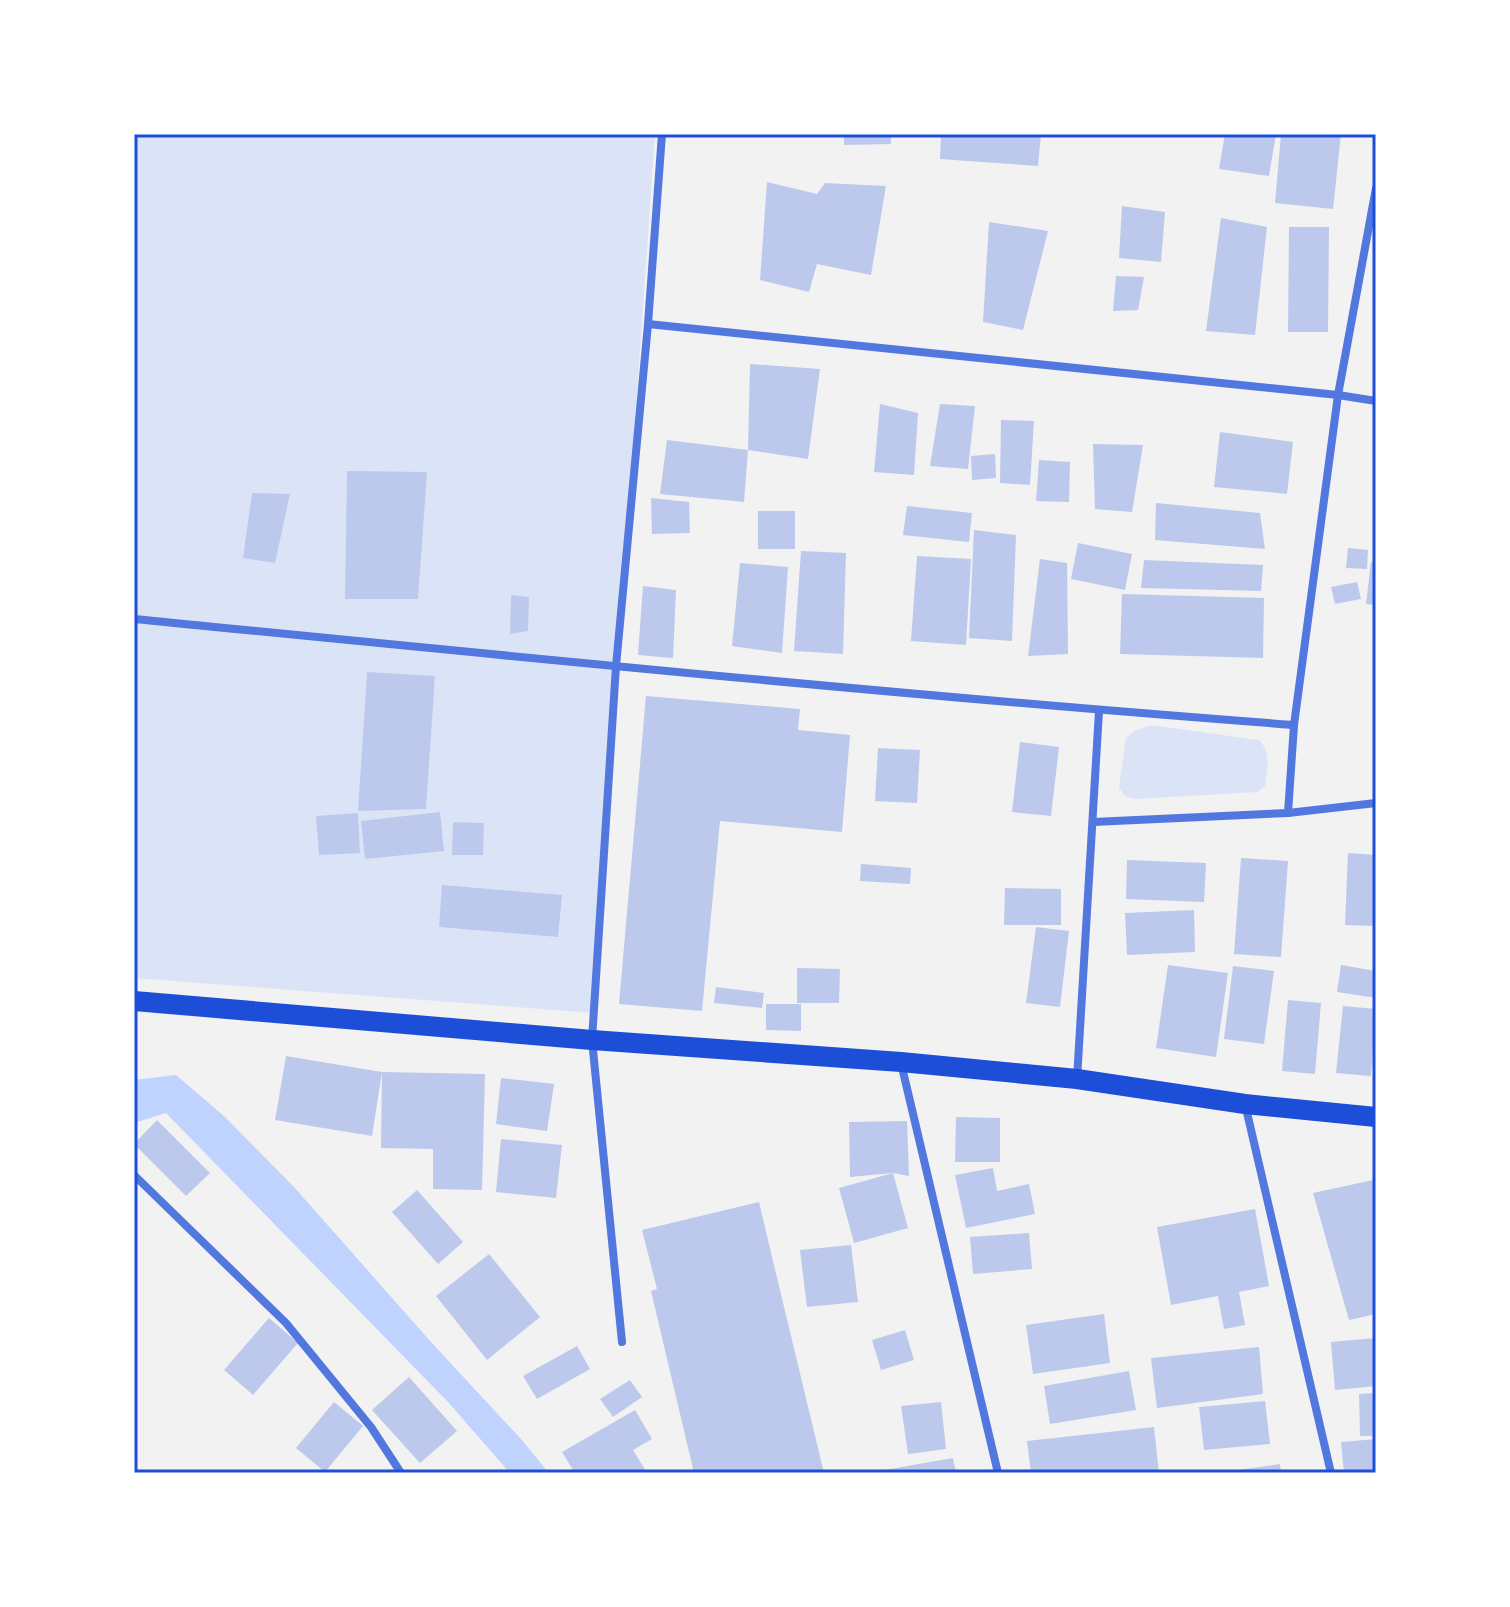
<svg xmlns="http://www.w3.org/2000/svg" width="1510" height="1607" font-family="Quicksand,sans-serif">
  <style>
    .green { fill: #dbe4f7 }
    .water { fill: #bfd3fe }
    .building { fill: #bdc9ec }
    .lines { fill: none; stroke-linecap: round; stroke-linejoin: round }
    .minor { stroke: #5277de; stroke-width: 8 }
    .primary { stroke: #1d4ed8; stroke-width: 20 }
    .neatline { fill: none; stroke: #1d4ed8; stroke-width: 3 }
  </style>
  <rect width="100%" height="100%" fill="#f2f2f2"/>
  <g class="green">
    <polygon points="134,134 655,134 594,1013 134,978"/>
    <path d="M1151,725L1259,740C1272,753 1267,769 1265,786L1258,792L1135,799L1125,796L1119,788L1126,738L1134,731Z"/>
  </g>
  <polygon class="water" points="176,1075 225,1117 294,1187 431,1342 521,1439 549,1473 510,1473 448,1402 166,1113 134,1123 134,1080"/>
  <g class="building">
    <polygon points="844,134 891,134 891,144 844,145"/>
    <polygon points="941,134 1041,134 1038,166 940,159"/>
    <polygon points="1225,134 1276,134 1269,176 1219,169"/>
    <polygon points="1281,134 1341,134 1333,209 1275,203"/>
    <polygon points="767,182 817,194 825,183 886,186 871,275 817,264 809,292 760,280"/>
    <polygon points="1122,206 1165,212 1161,262 1119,258"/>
    <polygon points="1221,218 1267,227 1255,335 1206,331"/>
    <polygon points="989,222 1048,231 1023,330 983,322"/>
    <polygon points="1289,227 1329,227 1328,332 1288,332"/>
    <polygon points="1116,276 1144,277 1138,310 1113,311"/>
    <polygon points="750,364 820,369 808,459 748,450"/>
    <polygon points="880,404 918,413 914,475 874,472"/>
    <polygon points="940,404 975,406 968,469 930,466"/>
    <polygon points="1001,420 1034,421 1030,485 1000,483"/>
    <polygon points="1220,432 1293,442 1287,494 1214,487"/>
    <polygon points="667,440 748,450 744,502 660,494"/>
    <polygon points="1093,444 1143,445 1132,512 1095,509"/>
    <polygon points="995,454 996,478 972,480 971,456"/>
    <polygon points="1039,460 1070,462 1069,502 1036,501"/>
    <polygon points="347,471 427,472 418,599 345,599"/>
    <polygon points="252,493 290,494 275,563 243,558"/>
    <polygon points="651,498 689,502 690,533 652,534"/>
    <polygon points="1156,503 1260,513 1265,549 1155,540"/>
    <polygon points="907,506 972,513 969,542 903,535"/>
    <rect x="758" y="511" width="37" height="38"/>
    <polygon points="974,530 1016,535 1012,641 969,638"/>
    <polygon points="1078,543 1132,554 1125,590 1071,579"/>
    <polygon points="1348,548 1368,550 1367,569 1346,568"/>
    <polygon points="801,551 846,553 843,654 794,651"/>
    <polygon points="917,556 971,559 966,645 911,641"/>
    <polygon points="1040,559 1067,563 1068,654 1028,656"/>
    <polygon points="1144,560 1263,565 1261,591 1141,588"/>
    <polygon points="1371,562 1376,563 1376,605 1366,604"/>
    <polygon points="740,563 788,567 782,653 732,646"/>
    <polygon points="1357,582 1361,599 1335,604 1331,587"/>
    <polygon points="643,586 676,590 673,658 638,655"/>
    <polygon points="1122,594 1264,598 1263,658 1120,654"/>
    <polygon points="511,595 529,597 528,631 510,634"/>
    <polygon points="367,672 435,676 426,809 358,811"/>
    <polygon points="646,696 800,709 798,730 850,735 842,832 720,821 702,1011 619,1004"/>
    <polygon points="1020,742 1059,747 1051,816 1012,812"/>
    <polygon points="878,748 920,750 917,803 875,801"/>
    <polygon points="440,812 444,851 365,859 361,821"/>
    <polygon points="358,813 360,853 319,855 316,816"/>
    <polygon points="453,822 484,823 483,855 452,855"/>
    <polygon points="1348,853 1376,855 1376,926 1345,925"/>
    <polygon points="1241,858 1288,861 1281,957 1234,954"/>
    <polygon points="1127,860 1206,863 1204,902 1126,899"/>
    <polygon points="861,864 911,868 910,884 860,881"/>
    <polygon points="442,885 562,895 558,937 439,927"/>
    <polygon points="1005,888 1061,889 1061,925 1004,925"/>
    <polygon points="1194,910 1195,952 1127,955 1125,913"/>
    <polygon points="1036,927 1069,931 1060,1007 1026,1003"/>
    <polygon points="1168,965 1228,973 1216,1057 1156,1048"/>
    <polygon points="1341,965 1376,971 1376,998 1337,992"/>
    <polygon points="1233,966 1274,971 1264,1044 1224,1039"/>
    <polygon points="797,968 840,969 839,1003 797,1003"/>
    <polygon points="716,987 764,993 762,1008 714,1003"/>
    <polygon points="1288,1000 1321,1003 1315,1074 1282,1071"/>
    <polygon points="766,1004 801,1004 801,1031 766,1030"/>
    <polygon points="1343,1006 1376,1009 1371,1076 1336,1073"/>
    <polygon points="286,1056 382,1072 372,1136 275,1120"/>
    <polygon points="382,1072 485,1074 482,1190 433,1189 433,1149 381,1148"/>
    <polygon points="501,1078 554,1084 547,1131 496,1124"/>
    <polygon points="956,1117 1000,1118 1000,1162 955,1162"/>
    <polygon points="157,1120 210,1173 186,1196 134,1144"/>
    <polygon points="907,1121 909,1176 893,1173 908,1228 854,1243 839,1188 893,1173 850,1177 849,1122"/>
    <polygon points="501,1139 562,1145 556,1198 496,1192"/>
    <polygon points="993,1168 997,1191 1029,1184 1035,1214 966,1228 955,1175"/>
    <polygon points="1373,1180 1376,1194 1376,1314 1349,1320 1313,1193"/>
    <polygon points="417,1190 463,1242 438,1264 392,1212"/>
    <polygon points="759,1202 773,1261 824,1473 694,1473 651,1291 657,1289 642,1230"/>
    <polygon points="1255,1209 1269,1286 1239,1292 1245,1325 1224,1329 1218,1296 1171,1305 1157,1227"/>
    <polygon points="1029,1233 1032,1269 973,1274 970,1237"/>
    <polygon points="851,1245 858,1302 807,1307 800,1250"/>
    <polygon points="489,1254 540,1317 487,1360 436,1296"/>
    <polygon points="1104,1314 1110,1363 1033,1374 1026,1325"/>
    <polygon points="269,1318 298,1343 253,1395 224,1370"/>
    <polygon points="905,1330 914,1360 881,1370 872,1340"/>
    <polygon points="1376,1338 1376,1386 1335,1390 1331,1342"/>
    <polygon points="577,1346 590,1369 537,1399 523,1376"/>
    <polygon points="1259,1347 1263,1394 1157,1408 1151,1358"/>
    <polygon points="1129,1371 1136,1410 1050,1424 1044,1386"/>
    <polygon points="409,1377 457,1431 420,1463 372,1410"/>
    <polygon points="630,1380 642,1397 613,1417 600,1399"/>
    <polygon points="1376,1393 1376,1436 1360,1436 1359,1394"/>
    <polygon points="1265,1401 1270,1444 1204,1450 1199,1407"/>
    <polygon points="334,1402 363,1426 325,1472 296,1448"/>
    <polygon points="941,1402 946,1449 908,1454 901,1406"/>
    <polygon points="635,1410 652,1439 633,1450 647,1473 575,1473 562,1452"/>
    <polygon points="1154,1427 1159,1473 1031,1473 1027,1441"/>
    <polygon points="1376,1439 1376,1473 1344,1473 1341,1442"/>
    <polygon points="953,1458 956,1473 879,1473 879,1471"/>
    <polygon points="1280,1464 1281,1473 1231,1473 1231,1471"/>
  </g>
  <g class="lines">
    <g class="minor">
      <polyline points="648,324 1338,395 1376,401"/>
      <path d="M134,619C520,657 907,696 1294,725"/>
      <polyline points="1288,813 1294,725 1338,395 1376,188"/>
      <polyline points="1093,822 1288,813 1376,803"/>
      <polyline points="901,1063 998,1473"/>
      <polyline points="1077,1079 1099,711"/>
      <polyline points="1245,1104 1331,1473"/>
      <polyline points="134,1175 286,1323 371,1427 401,1473"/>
      <polyline points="622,1342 592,1040 616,666 648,324 662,134"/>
    </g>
    <polyline class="primary" points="134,1001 592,1040 901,1062 1077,1079 1245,1104 1376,1117"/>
  </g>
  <rect width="1510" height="1607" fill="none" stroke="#ffffff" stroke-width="272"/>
  <rect x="136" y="136" width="1238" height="1335" class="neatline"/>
</svg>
